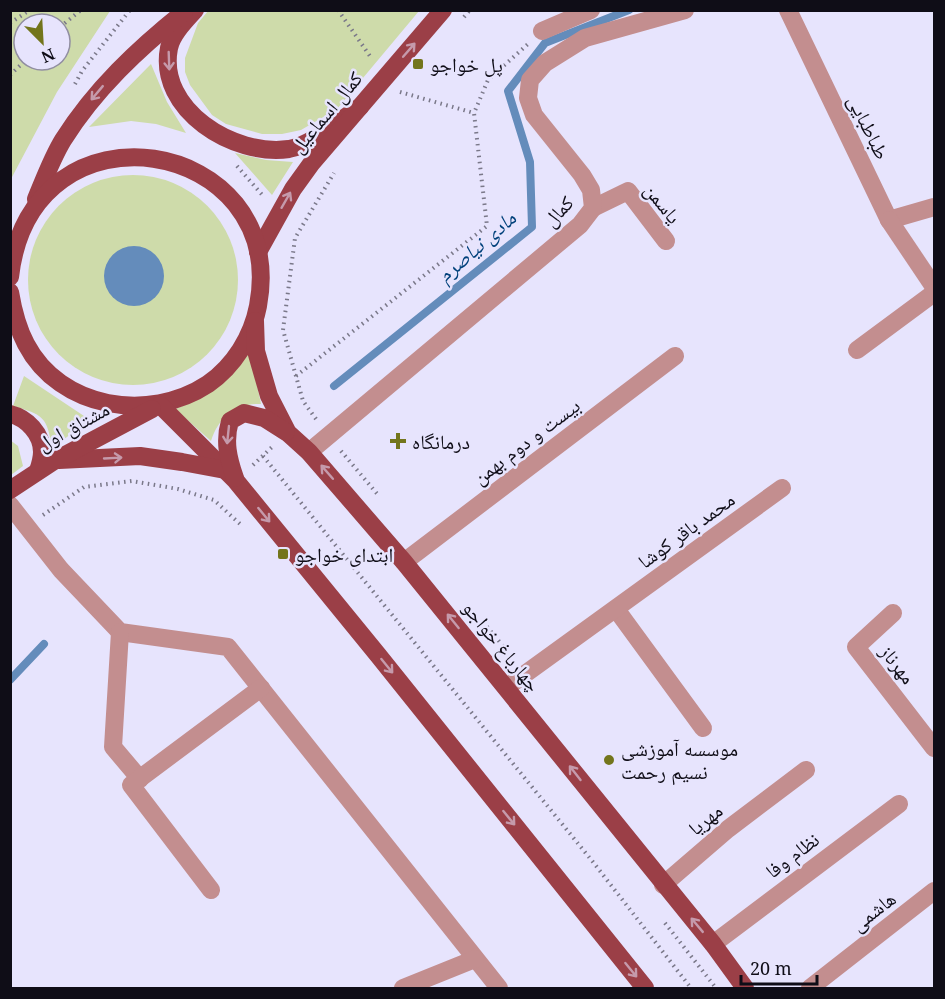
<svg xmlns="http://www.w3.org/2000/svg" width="945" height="999" font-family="'Noto Serif','Noto Naskh Arabic',serif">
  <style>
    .green { fill: #cedbaa; fill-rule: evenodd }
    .water { fill: #648cbb }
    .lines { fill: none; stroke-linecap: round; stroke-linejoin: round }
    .stream { stroke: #648cbb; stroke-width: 8 }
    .path { stroke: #7a7889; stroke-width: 4; stroke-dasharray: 1.5 4.5; stroke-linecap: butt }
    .minor { stroke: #c38e8f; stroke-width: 18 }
    .major { stroke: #9b3f47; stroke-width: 18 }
    .oneway { stroke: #c59aab }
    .poi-dot { fill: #73751c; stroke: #e7e4fd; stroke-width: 2 }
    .labels { text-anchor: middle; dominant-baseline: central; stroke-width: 5; stroke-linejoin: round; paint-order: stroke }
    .poi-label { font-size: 20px; fill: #0f0d17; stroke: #e7e4fd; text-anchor: start }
    .street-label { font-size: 20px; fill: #0f0d17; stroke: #e7e4fd }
    .water-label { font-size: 21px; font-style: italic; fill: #01417b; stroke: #e7e4fd }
  </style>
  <rect width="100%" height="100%" fill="#e7e4fd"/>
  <g class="green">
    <path d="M13,10L110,11L57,92L11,179L10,12ZM24,24H60V60H24Z"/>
    <polygon points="208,11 208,10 419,11 337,109 301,130 282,134 262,134 226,124 212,115 190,85 185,72 185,58 198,23"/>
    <polygon points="151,64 167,102 186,133 156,124 131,121 89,127"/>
    <polygon points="235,153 266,160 293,162 272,195"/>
    <circle cx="133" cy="280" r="105"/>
    <path d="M250,351L261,404C235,403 219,417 211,441L175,409C210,395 228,383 250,351Z"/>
    <path d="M24,376L90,420L52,448C47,416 43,415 13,406Z"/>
    <polygon points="10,440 18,446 23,466 11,475"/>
  </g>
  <circle class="water" cx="134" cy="276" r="30"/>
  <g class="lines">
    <g class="stream">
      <polyline points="334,386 532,227 530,162 508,91 545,43 629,10"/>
      <polyline points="10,680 44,644"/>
    </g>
    <g class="path">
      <polyline points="338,10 372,59"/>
      <polyline points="464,17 470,10"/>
      <polyline points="10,23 30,10"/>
      <polyline points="60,27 81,10"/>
      <polyline points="10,75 26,60"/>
      <polyline points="75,84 82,71 130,10"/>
      <polyline points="400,92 474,113"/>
      <polyline points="237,166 264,197"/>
      <polyline points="296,376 487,226 474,113 488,80 528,44"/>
      <polyline points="316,419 303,401 283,330 295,238 334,173"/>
      <polyline points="341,451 379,496"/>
      <polyline points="263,456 593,862 691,988"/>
      <polyline points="253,465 272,447"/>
      <polyline points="43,515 84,487 132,481 178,489 214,500 240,524"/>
      <polyline points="483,622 513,658"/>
      <polyline points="665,923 716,988"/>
    </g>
    <g class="minor">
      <polyline points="788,10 889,220 934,207"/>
      <polyline points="542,31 591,10"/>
      <polyline points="593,208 628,191 666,241"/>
      <polyline points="889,220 934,287"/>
      <polyline points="857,350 934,293"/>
      <polyline points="309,452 580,225 593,208 591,190 582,175 534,115 528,98 530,80 545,63 585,38 685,10"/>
      <polyline points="10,505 61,570 120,632 228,647 499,988"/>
      <polyline points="404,562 675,356"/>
      <polyline points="616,609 703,728"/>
      <polyline points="893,613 856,647 934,748"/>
      <polyline points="120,632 113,747 140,779"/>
      <polyline points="507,687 782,488"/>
      <polyline points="663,885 728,829 806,770"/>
      <polyline points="211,890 131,785 261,688"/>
      <polyline points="713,944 899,804"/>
      <polyline points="403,988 475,959"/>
      <polyline points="810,988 934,891"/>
    </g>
    <g class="major">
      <path d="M195,10C185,21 172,34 169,48C157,110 234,157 289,149C312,145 340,120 360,107"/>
      <path d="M36,199C44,180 52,158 63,140C95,89 138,49 184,12"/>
      <polyline points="258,252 293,189 311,164 443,10"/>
      <path d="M10,277C31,92 290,137 258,306C252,337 234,366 208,384C149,423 60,409 26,344C17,327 13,310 10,292"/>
      <polyline points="255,321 256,351 269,396 288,433 309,452 404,562 713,944 745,988"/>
      <polyline points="160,405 236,481 378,655 645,988"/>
      <path d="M10,414C27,418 42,434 42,452C42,458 40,465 38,471"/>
      <polyline points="59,460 140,456 182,462 225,470"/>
      <path d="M235,478C228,458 224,441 230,421L244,413L264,418L286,432"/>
      <polyline points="10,490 54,461 152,409"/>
    </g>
  </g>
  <defs><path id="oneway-shaft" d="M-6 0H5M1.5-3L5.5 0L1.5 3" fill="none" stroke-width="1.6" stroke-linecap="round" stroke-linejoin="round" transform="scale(1.5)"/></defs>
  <g class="oneway">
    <use href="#oneway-shaft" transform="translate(409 50) rotate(-49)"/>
    <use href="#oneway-shaft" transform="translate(169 61) rotate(88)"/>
    <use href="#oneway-shaft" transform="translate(97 93) rotate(130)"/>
    <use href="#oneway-shaft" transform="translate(286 200) rotate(-60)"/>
    <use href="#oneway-shaft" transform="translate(228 435) rotate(96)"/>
    <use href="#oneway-shaft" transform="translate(113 458) rotate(-3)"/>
    <use href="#oneway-shaft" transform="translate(327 472) rotate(-131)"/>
    <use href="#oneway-shaft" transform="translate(264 515) rotate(51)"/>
    <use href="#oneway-shaft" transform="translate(453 621) rotate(-129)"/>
    <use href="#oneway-shaft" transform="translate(387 666) rotate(51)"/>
    <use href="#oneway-shaft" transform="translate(575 773) rotate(-128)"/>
    <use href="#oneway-shaft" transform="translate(509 818) rotate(51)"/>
    <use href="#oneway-shaft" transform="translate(697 925) rotate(-130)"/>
    <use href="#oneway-shaft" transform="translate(631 970) rotate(51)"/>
  </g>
  <g class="poi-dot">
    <rect x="412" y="58" width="12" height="12" rx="3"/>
    <path d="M395 432h6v6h6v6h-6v6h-6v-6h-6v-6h6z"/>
    <rect x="277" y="548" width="12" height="12" rx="3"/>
    <circle cx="609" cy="760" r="6"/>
  </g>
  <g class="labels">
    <g class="poi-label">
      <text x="430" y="64">پل خواجو</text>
      <text x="412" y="441">درمانگاه</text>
      <text x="295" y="554">ابتدای خواجو</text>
      <text x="621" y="748">موسسه آموزشی<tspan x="621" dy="23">نسیم رحمت</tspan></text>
    </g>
    <g class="street-label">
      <text transform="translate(326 112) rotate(-50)">کمال اسماعیل</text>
      <text transform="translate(869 127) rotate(64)">طباطبایی</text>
      <text transform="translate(663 203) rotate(51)">یاسمن</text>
      <text transform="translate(558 211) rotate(-47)">کمال</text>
      <text transform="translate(73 426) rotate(-29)">مشتاق اول</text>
      <text transform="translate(526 441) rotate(-37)">بیست و دوم بهمن</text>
      <text transform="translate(686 530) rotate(-36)">محمد باقر کوشا</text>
      <text transform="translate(502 646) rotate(51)">چهارباغ خواجو</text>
      <text transform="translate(898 664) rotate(52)">مهرناز</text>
      <text transform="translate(705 819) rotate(-39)">مهریا</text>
      <text transform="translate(792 855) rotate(-37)">نظام وفا</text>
      <text transform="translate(873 911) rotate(-38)">هاشمی</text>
    </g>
    <g class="water-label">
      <text transform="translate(476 246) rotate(-41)">مادی نیاصرم</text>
    </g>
  </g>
  <rect width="945" height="999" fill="none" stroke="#0f0d17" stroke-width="24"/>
  <g transform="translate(42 42) rotate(156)"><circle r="28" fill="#e7e4fd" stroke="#918ea1" stroke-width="1.5"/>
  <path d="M0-4.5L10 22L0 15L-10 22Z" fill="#73751c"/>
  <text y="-9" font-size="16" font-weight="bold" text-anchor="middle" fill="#0f0d17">N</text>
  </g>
  <path d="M741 975v9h76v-9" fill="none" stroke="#0f0d17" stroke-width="3"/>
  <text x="750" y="975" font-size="18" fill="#0f0d17" stroke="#e7e4fd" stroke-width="4.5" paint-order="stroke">20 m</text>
</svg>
